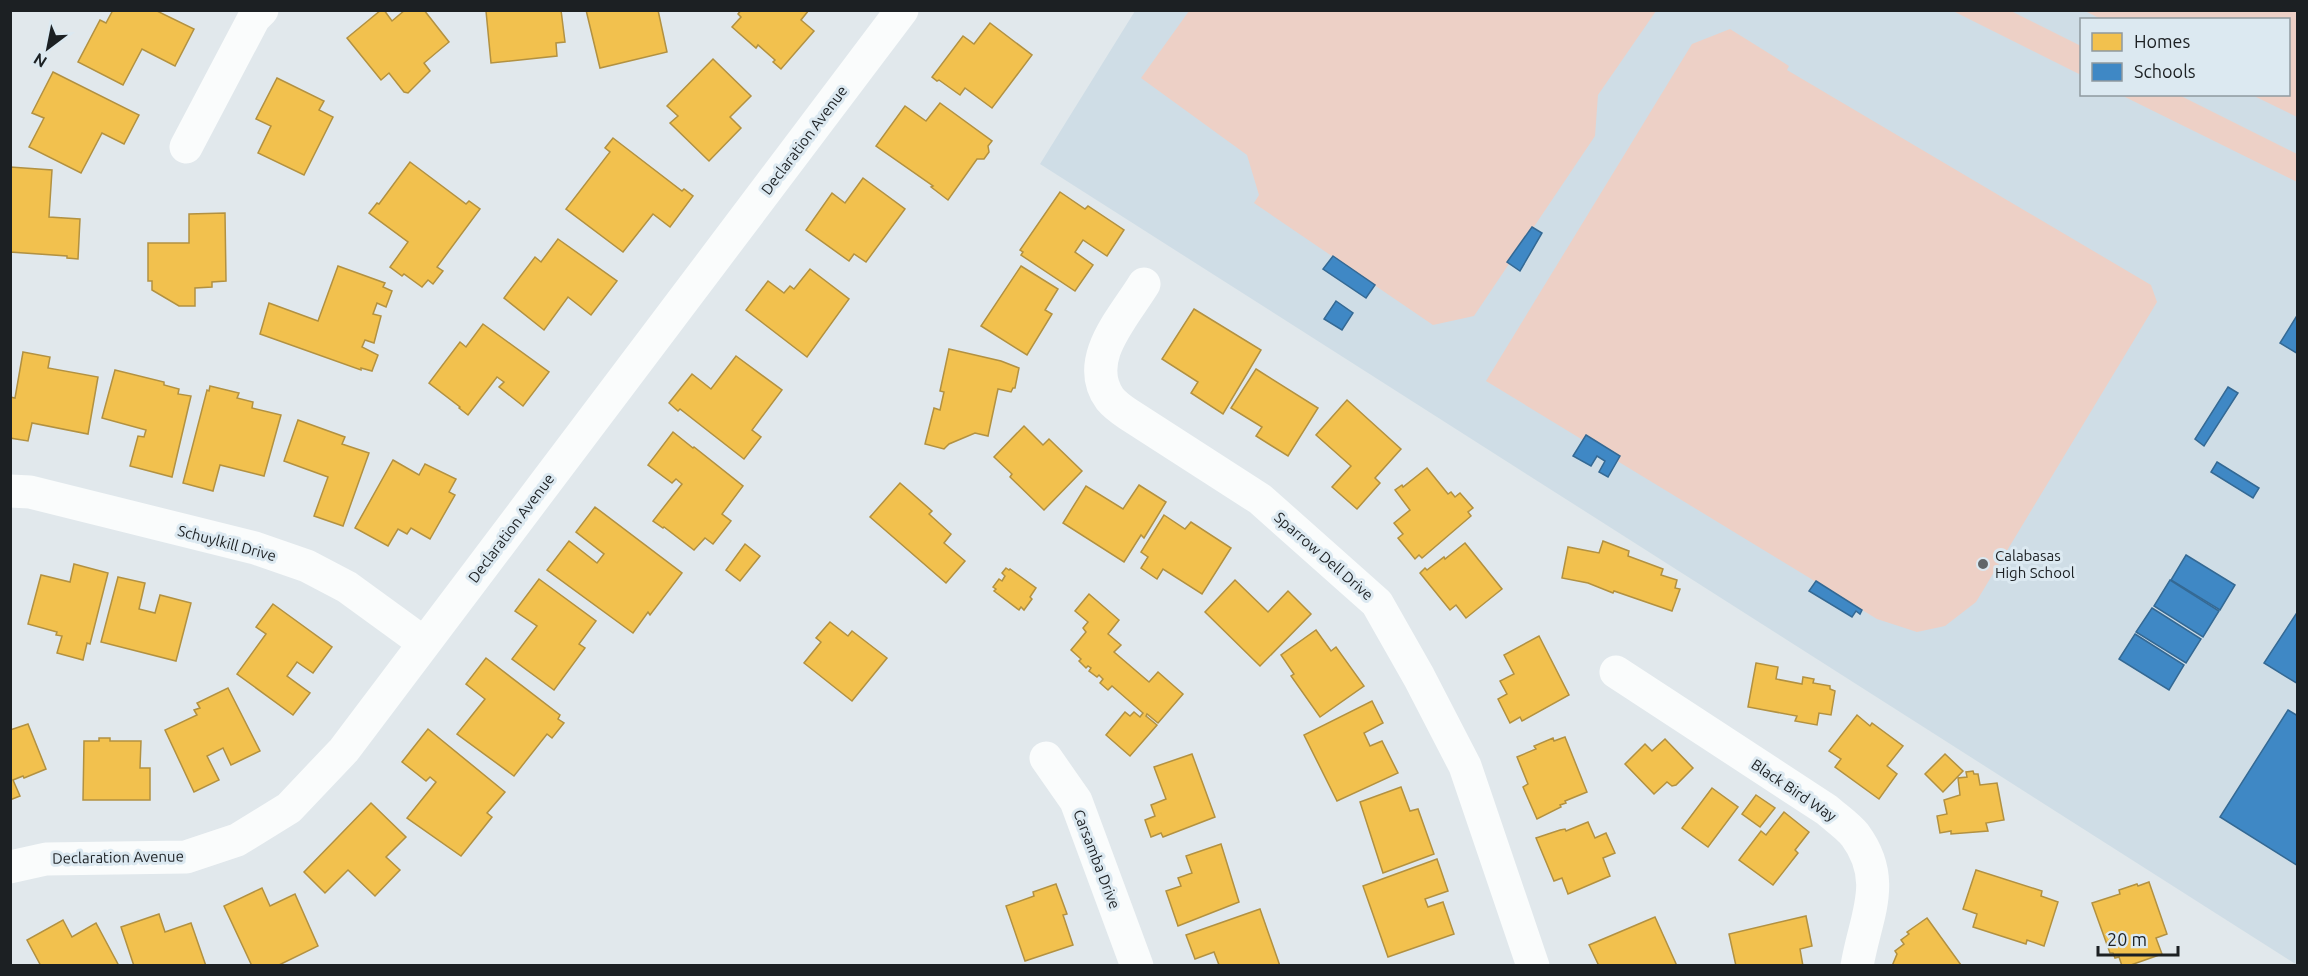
<svg xmlns="http://www.w3.org/2000/svg" width="2308" height="976" font-family="Ubuntu,sans-serif">
  <style>
    .built { fill: #cfdde6; fill-rule: evenodd }
    .green { fill: #edd0c6 }
    .homes { fill: #f2c14e; stroke: #b29141; stroke-width: 1.5 }
    .schools { fill: #3f88c5; stroke: #346994; stroke-width: 1.5 }
    .lines { fill: none; stroke-linecap: round; stroke-linejoin: round }
    .minor { stroke: #fafcfc; stroke-width: 33 }
    .poi-dot { fill: #616669; stroke: #dce9f1; stroke-width: 2 }
    .labels { text-anchor: middle; dominant-baseline: central; stroke-width: 6; stroke-linejoin: round; paint-order: stroke }
    .street-label { font-size: 15px; fill: #1c2023; stroke: #dce9f1 }
    .poi-label { font-size: 15px; fill: #1c2023; stroke: #dce9f1; text-anchor: start }
  </style>
  <rect width="100%" height="100%" fill="#e1e8ec"/>
  <path class="built" d="M1135,11H2297V965L1040,164ZM2082,20H2288V94H2082Z"/>
  <g class="green">
    <polygon points="1189,11 1656,11 1598,95 1595,136 1474,316 1433,325 1254,203 1259,195 1247,155 1141,78"/>
    <polygon points="1953,11 2011,11 2081,46 2081,75"/>
    <polygon points="2085,11 2297,11 2297,117 2252,95 2288,94 2288,20 2103,20"/>
    <polygon points="1730,29 1789,66 1787,70 2151,285 2157,302 1976,602 1945,626 1917,632 1877,619 1486,381 1692,44"/>
    <polygon points="2121,95 2179,95 2297,154 2297,182"/>
  </g>
  <g class="homes">
    <polygon points="113,10 155,10 194,29 175,66 142,49 123,85 78,62 100,20 106,23"/>
    <polygon points="381,10 384,10 392,21 405,10 424,10 449,42 424,63 430,71 408,93 404,92 389,73 381,80 347,38"/>
    <polygon points="561,10 565,42 556,43 557,56 491,63 486,11"/>
    <polygon points="586,10 658,10 667,52 600,68"/>
    <polygon points="741,10 809,10 801,20 814,31 781,69 773,62 775,60 758,45 756,48 732,27 741,17 738,14"/>
    <polygon points="990,23 1032,55 992,108 965,88 960,95 939,80 937,81 932,77 963,36 974,44"/>
    <polygon points="713,59 751,96 730,117 741,128 709,161 670,123 678,116 667,106"/>
    <polygon points="53,72 139,115 124,144 102,133 81,173 29,147 44,118 32,113"/>
    <polygon points="277,78 324,101 319,110 333,117 304,175 258,153 271,126 256,119"/>
    <polygon points="940,103 992,141 988,146 989,152 984,159 977,159 948,200 931,187 933,186 876,146 905,106 926,121"/>
    <polygon points="613,138 682,191 684,189 693,196 670,227 653,214 623,252 566,209 610,152 605,148"/>
    <polygon points="410,162 466,204 469,201 480,209 437,267 443,271 433,284 428,280 422,287 404,274 402,276 390,267 408,242 369,213 377,203 379,204"/>
    <polygon points="10,167 52,170 49,217 80,219 78,259 67,258 67,256 10,252"/>
    <polygon points="863,178 905,209 866,262 854,254 849,261 806,230 832,193 845,203"/>
    <polygon points="1060,192 1085,209 1088,206 1124,230 1107,256 1083,240 1075,252 1093,265 1075,291 1021,255 1023,252 1020,250"/>
    <polygon points="225,213 226,281 212,282 212,287 195,288 195,306 179,306 152,290 152,281 148,281 148,243 189,243 189,214"/>
    <polygon points="558,239 617,281 591,315 568,297 544,330 504,298 535,257 541,262"/>
    <polygon points="338,266 385,283 383,287 392,291 386,307 377,303 373,314 381,316 374,343 365,340 362,347 378,355 372,371 361,368 361,370 260,334 269,303 318,321"/>
    <polygon points="1021,266 1058,289 1045,310 1052,314 1027,355 981,326"/>
    <polygon points="810,269 849,299 807,357 746,310 768,281 784,293 790,286 794,289"/>
    <polygon points="1194,309 1261,350 1223,414 1191,393 1198,382 1162,359"/>
    <polygon points="483,324 549,372 523,406 499,387 504,382 497,377 468,415 459,408 460,407 429,383 460,342 466,347"/>
    <polygon points="949,349 1001,361 1019,368 1015,388 1013,388 1011,392 998,389 988,436 975,433 949,444 944,449 925,444 934,408 940,410 944,392 940,391"/>
    <polygon points="23,352 50,357 48,368 98,377 88,434 32,423 28,441 10,438 10,397 15,398"/>
    <polygon points="736,356 782,390 752,430 761,437 744,459 680,409 678,411 669,403 692,374 711,389"/>
    <polygon points="1256,369 1318,408 1288,456 1256,436 1262,427 1231,408"/>
    <polygon points="115,370 164,382 164,385 179,389 178,394 191,396 172,477 130,466 138,436 144,437 146,430 102,418"/>
    <polygon points="210,386 239,393 237,398 253,402 252,408 281,415 264,476 220,465 213,491 183,483 207,390 209,391"/>
    <polygon points="1347,400 1401,449 1375,478 1380,483 1357,509 1332,487 1351,466 1316,435"/>
    <polygon points="298,420 345,437 342,444 369,453 343,526 314,516 328,477 284,461"/>
    <polygon points="1024,426 1043,445 1049,439 1082,471 1044,510 1010,477 1012,474 994,457"/>
    <polygon points="673,432 693,448 694,447 743,486 722,514 731,521 713,544 705,538 694,550 664,527 663,528 653,521 682,484 676,479 672,483 648,465"/>
    <polygon points="393,460 419,475 425,464 456,479 449,492 455,495 430,539 411,528 407,534 398,529 388,546 355,528"/>
    <polygon points="1427,468 1448,494 1451,492 1455,497 1460,493 1473,508 1468,512 1471,516 1422,558 1419,555 1415,559 1398,538 1403,534 1394,523 1410,510 1395,490 1402,485 1403,487"/>
    <polygon points="900,483 932,511 929,514 951,534 944,543 965,561 946,583 870,517"/>
    <polygon points="1139,485 1166,502 1144,538 1141,535 1124,562 1063,523 1086,486 1123,509"/>
    <polygon points="595,507 682,573 650,615 648,612 633,633 547,570 569,541 597,563 604,554 576,532"/>
    <polygon points="1164,515 1185,529 1191,522 1231,548 1202,594 1163,569 1157,579 1141,568 1148,557 1141,552"/>
    <polygon points="1603,541 1629,551 1628,556 1663,569 1661,575 1677,580 1675,588 1680,589 1672,611 1614,591 1613,593 1588,583 1562,578 1568,547 1599,553"/>
    <polygon points="1465,543 1502,589 1466,618 1456,605 1450,610 1420,573 1425,568 1427,570 1444,557 1445,559"/>
    <polygon points="745,544 760,556 740,581 726,570"/>
    <polygon points="74,564 108,573 90,644 87,643 83,660 57,653 62,636 56,635 57,632 28,624 41,575 70,582"/>
    <polygon points="1006,568 1009,570 1010,569 1036,588 1030,597 1032,599 1024,610 1021,607 1019,610 994,591 996,589 993,587 999,579 1002,581 1005,576 1002,573"/>
    <polygon points="118,577 145,583 139,609 155,613 160,595 191,603 176,661 101,642"/>
    <polygon points="539,579 596,621 579,644 585,648 554,690 512,659 537,626 515,611"/>
    <polygon points="1235,580 1268,612 1288,591 1311,614 1260,666 1205,612"/>
    <polygon points="1089,594 1119,620 1108,634 1121,645 1114,652 1149,682 1158,672 1183,694 1158,723 1147,714 1146,716 1157,725 1130,756 1106,735 1125,712 1130,716 1134,712 1140,717 1143,713 1112,686 1108,690 1100,683 1103,679 1099,675 1097,677 1089,671 1091,668 1088,666 1086,668 1079,661 1081,659 1071,650 1086,632 1083,628 1088,622 1075,611"/>
    <polygon points="273,604 332,647 313,673 297,662 287,676 310,693 293,715 237,674 266,634 256,627"/>
    <polygon points="830,622 848,636 852,631 887,658 852,701 804,663 821,642 816,638"/>
    <polygon points="1316,630 1331,651 1336,647 1364,686 1320,717 1291,676 1294,674 1281,655"/>
    <polygon points="1539,636 1569,695 1522,721 1520,717 1510,723 1498,699 1507,694 1500,681 1514,674 1504,655"/>
    <polygon points="486,658 560,715 558,719 564,723 552,738 547,734 514,776 457,734 485,699 466,684"/>
    <polygon points="1756,663 1778,667 1776,679 1802,684 1803,677 1814,679 1813,683 1830,686 1830,689 1835,691 1831,715 1819,713 1817,725 1795,721 1797,716 1748,707"/>
    <polygon points="228,688 260,751 231,765 223,748 207,756 219,780 194,792 165,730 197,715 194,710 200,708 197,703"/>
    <polygon points="1372,701 1383,723 1364,733 1370,746 1382,741 1398,773 1337,801 1304,735"/>
    <polygon points="1857,715 1870,726 1872,723 1903,746 1887,766 1897,774 1879,799 1835,767 1841,759 1829,751"/>
    <polygon points="28,724 46,769 24,778 23,776 13,780 20,796 10,800 10,730"/>
    <polygon points="428,729 505,792 487,813 492,817 461,856 407,818 436,782 430,777 426,781 402,762"/>
    <polygon points="1565,737 1587,792 1565,801 1566,803 1560,805 1561,807 1537,819 1523,787 1528,784 1517,757 1536,749 1534,746 1553,738 1554,741"/>
    <polygon points="99,738 110,738 110,741 141,741 140,768 150,768 150,800 83,800 84,741 99,741"/>
    <polygon points="1665,739 1693,768 1676,785 1672,786 1667,782 1654,794 1625,764 1645,744 1652,751"/>
    <polygon points="1192,754 1215,817 1163,837 1161,833 1151,837 1145,820 1155,816 1151,805 1166,799 1154,767"/>
    <polygon points="1945,754 1963,771 1943,792 1925,774"/>
    <polygon points="1973,771 1974,774 1978,774 1980,785 1997,783 2004,820 1986,823 1988,831 1951,834 1951,831 1940,833 1937,816 1947,814 1944,800 1960,795 1958,778 1967,777 1966,772"/>
    <polygon points="1401,787 1410,811 1418,809 1434,854 1383,873 1360,802"/>
    <polygon points="1712,788 1738,807 1708,847 1682,828"/>
    <polygon points="1756,795 1775,808 1760,827 1742,814"/>
    <polygon points="371,803 406,837 386,857 400,870 375,896 348,870 325,893 304,872"/>
    <polygon points="1784,812 1809,832 1795,850 1798,853 1773,885 1739,860 1761,831 1766,835"/>
    <polygon points="1588,822 1595,838 1606,833 1615,853 1603,858 1610,876 1568,894 1562,878 1554,881 1536,838 1560,830 1565,829 1566,831"/>
    <polygon points="1221,844 1239,902 1178,926 1166,891 1181,886 1178,878 1192,873 1186,856"/>
    <polygon points="1437,859 1448,891 1425,899 1428,907 1443,902 1454,934 1388,957 1363,886"/>
    <polygon points="1976,870 2042,891 2041,896 2058,902 2044,946 2027,940 2026,944 1973,927 1977,914 1963,909"/>
    <polygon points="2149,882 2167,934 2156,938 2162,954 2128,966 2122,966 2119,957 2115,958 2113,953 2110,953 2092,903 2120,894 2119,890 2137,884 2138,886"/>
    <polygon points="1056,884 1067,914 1063,915 1073,945 1025,961 1006,906 1034,896 1033,892"/>
    <polygon points="262,888 270,906 295,894 318,946 277,966 252,966 224,906"/>
    <polygon points="1260,909 1280,966 1217,966 1219,965 1214,952 1195,959 1186,935"/>
    <polygon points="159,914 165,932 191,923 206,966 134,966 121,927"/>
    <polygon points="1806,916 1812,946 1800,949 1803,966 1736,966 1729,934"/>
    <polygon points="1655,917 1677,966 1599,966 1589,945"/>
    <polygon points="1927,918 1961,965 1892,966 1897,954 1895,951 1904,944 1901,940 1909,934 1907,932"/>
    <polygon points="63,920 72,937 96,923 119,966 41,966 27,940"/>
  </g>
  <g class="schools">
    <polygon points="1532,227 1542,233 1520,271 1507,262"/>
    <polygon points="1333,256 1375,285 1366,298 1323,269"/>
    <polygon points="1336,301 1353,313 1342,330 1324,319"/>
    <polygon points="2298,314 2298,354 2280,343"/>
    <polygon points="2228,387 2238,393 2204,446 2195,439"/>
    <polygon points="1586,435 1620,456 1608,477 1599,472 1605,461 1597,456 1591,466 1573,456"/>
    <polygon points="2217,462 2259,488 2253,498 2211,472"/>
    <polygon points="2186,555 2235,585 2220,610 2171,580"/>
    <polygon points="2170,580 2219,611 2203,637 2154,606"/>
    <polygon points="1816,581 1862,610 1860,614 1856,611 1852,617 1809,591"/>
    <polygon points="2152,608 2201,639 2186,663 2136,632"/>
    <polygon points="2298,611 2298,684 2264,663"/>
    <polygon points="2135,634 2184,665 2169,690 2119,659"/>
    <polygon points="2288,710 2298,716 2298,866 2220,817"/>
  </g>
  <g class="lines">
    <g class="minor">
      <polyline points="186,147 254,18 262,10"/>
      <path d="M1144,284C1124,317 1082,360 1110,399C1115,405 1122,410 1128,414L1260,499L1377,603L1419,677L1465,766L1533,966"/>
      <polyline points="10,491 30,492 255,548 307,566 347,587 424,643"/>
      <path d="M1616,672L1827,810C1836,818 1848,826 1855,835C1889,881 1865,917 1857,966"/>
      <polyline points="1046,758 1076,801 1137,966"/>
      <polyline points="10,867 46,859 186,857 237,840 289,808 344,750 902,10"/>
    </g>
  </g>
  <circle class="poi-dot" cx="1983" cy="564" r="6"/>
  <g class="labels">
    <g class="street-label">
      <text transform="translate(804 140) rotate(-53)">Declaration Avenue</text>
      <text transform="translate(511 528) rotate(-53)">Declaration Avenue</text>
      <text transform="translate(227 543) rotate(15)">Schuylkill Drive</text>
      <text transform="translate(1324 556) rotate(41)">Sparrow Dell Drive</text>
      <text transform="translate(1794 790) rotate(34)">Black Bird Way</text>
      <text transform="translate(118 857) rotate(-1)">Declaration Avenue</text>
      <text transform="translate(1097 859) rotate(69)">Carsamba Drive</text>
    </g>
    <g class="poi-label">
      <text x="1995" y="555">Calabasas<tspan x="1995" dy="17">High School</tspan></text>
    </g>
  </g>
  <rect width="2308" height="976" fill="none" stroke="#1c2023" stroke-width="24"/>
  <rect x="2080" y="18" width="210" height="78" fill="#dce9f1" stroke="#8f999f" stroke-width="1.5"/>
  <rect x="2092" y="33" width="30" height="18" fill="#f2c14e" stroke="#8f999f" stroke-width="1.5"/>
  <text x="2134" y="48" font-size="18" fill="#1c2023">Homes</text>
  <rect x="2092" y="63" width="30" height="18" fill="#3f88c5" stroke="#8f999f" stroke-width="1.5"/>
  <text x="2134" y="78" font-size="18" fill="#1c2023">Schools</text>
  <g transform="translate(48 48) rotate(212)" stroke="#dce9f1" stroke-width="4.5" paint-order="stroke">
  <path d="M0-4.5L10 22L0 15L-10 22Z" fill="#1c2023"/>
  <text y="-9" font-size="16" font-weight="bold" text-anchor="middle" fill="#1c2023">N</text>
  </g>
  <path d="M2098 946v9h80v-9" fill="none" stroke="#1c2023" stroke-width="3"/>
  <text x="2107" y="946" font-size="18" fill="#1c2023" stroke="#dce9f1" stroke-width="4.5" paint-order="stroke">20 m</text>
</svg>
